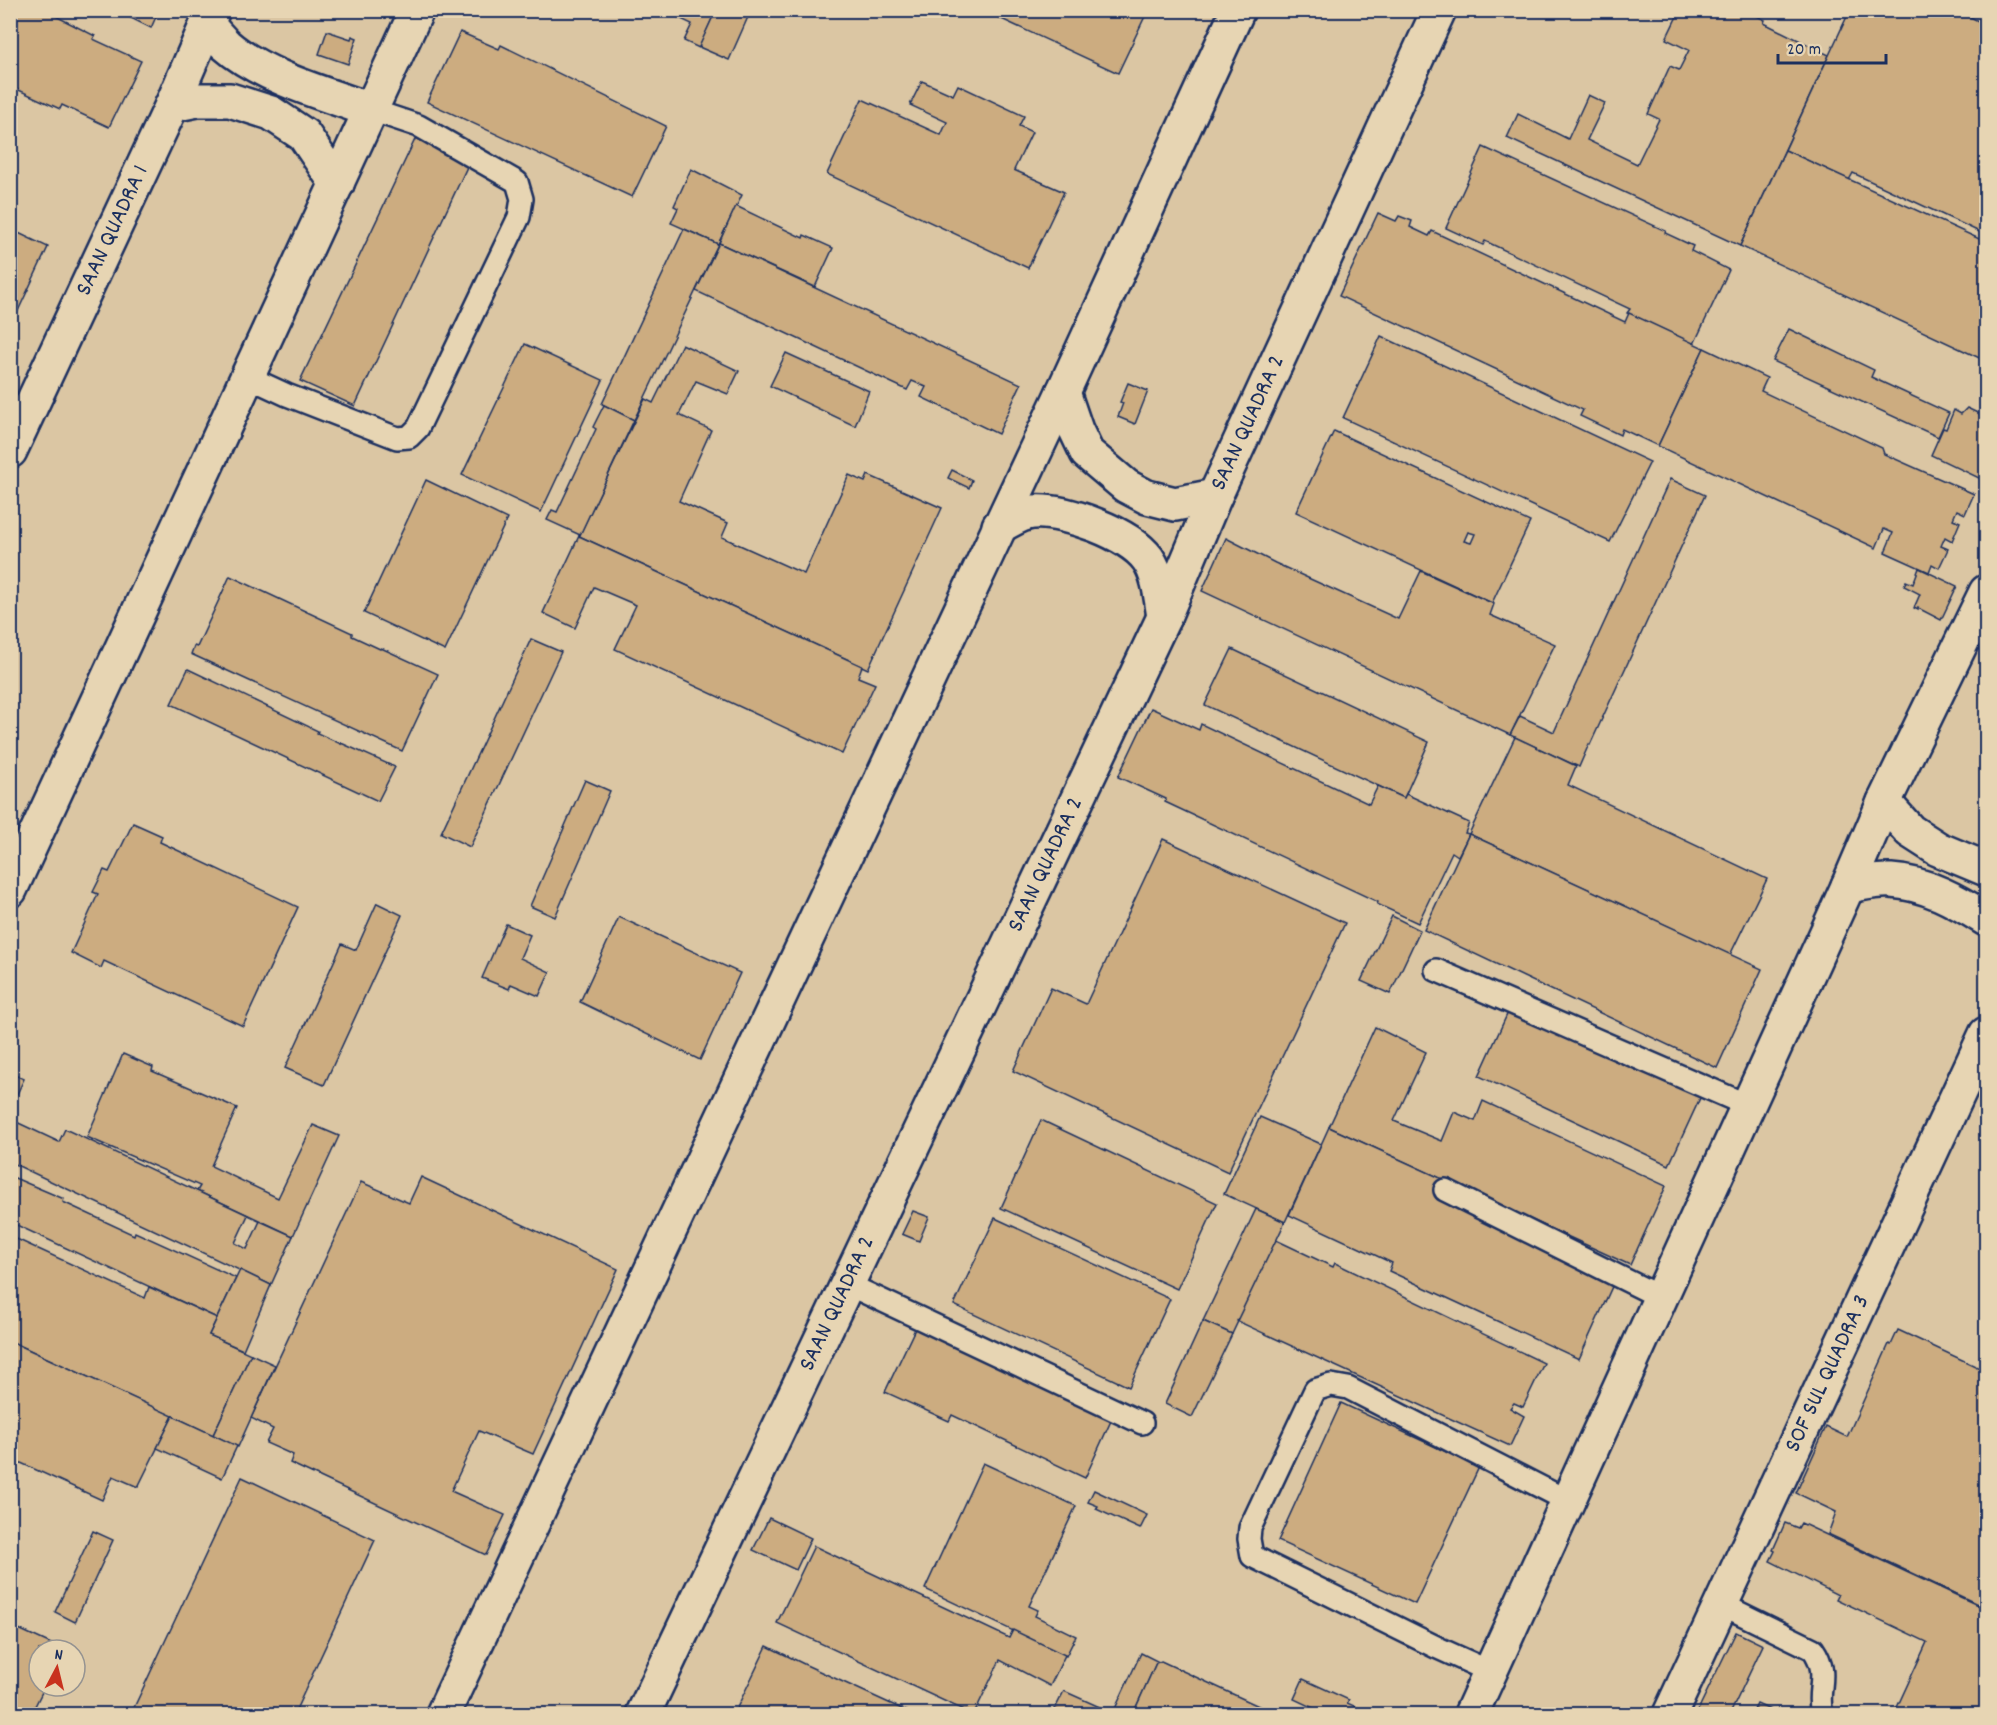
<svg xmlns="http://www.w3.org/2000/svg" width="1997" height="1725" font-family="Dekko,sans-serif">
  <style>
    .built { fill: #dbc6a3; fill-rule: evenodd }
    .building { fill: #ccac80; stroke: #1b2f5e; stroke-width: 1.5; fill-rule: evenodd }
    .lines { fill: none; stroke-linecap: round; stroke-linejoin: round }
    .service-casing { stroke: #1b2f5e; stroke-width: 26 }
    .minor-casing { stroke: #1b2f5e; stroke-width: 38 }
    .service { stroke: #e7d5b3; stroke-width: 21 }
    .minor { stroke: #e7d5b3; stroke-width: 33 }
    .labels { text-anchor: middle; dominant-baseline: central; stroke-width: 4.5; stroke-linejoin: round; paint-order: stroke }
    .street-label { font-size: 24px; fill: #1b2f5e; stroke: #e7d5b3 }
  </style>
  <rect width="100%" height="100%" fill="#e7d5b3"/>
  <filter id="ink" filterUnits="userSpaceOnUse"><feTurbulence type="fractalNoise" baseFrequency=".0167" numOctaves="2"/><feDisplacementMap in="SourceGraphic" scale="12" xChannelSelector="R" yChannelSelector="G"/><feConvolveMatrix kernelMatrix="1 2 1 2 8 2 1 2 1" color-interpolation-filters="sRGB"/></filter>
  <g filter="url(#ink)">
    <path class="built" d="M11,11H1986V1714H11ZM39,1650H75V1686H39Z"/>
    <g class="building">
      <polygon points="10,10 44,10 95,36 93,39 141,61 109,127 62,105 60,109 10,86"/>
      <polygon points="115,10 159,10 151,28"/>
      <polygon points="662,10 716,10 699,48 684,41 692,24"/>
      <polygon points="716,10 732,10 748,17 729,60 699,47"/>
      <polygon points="732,10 748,10 746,16"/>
      <polygon points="982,10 1148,10 1118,73"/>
      <polygon points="1680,10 1745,10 1765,20 1764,23 1829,55 1740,246 1507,138 1518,114 1568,139 1588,95 1605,103 1587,140 1637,164 1659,119 1648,114 1670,66 1679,70 1689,50 1666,39"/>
      <polygon points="1850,10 1957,10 1986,25 1986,235 1853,173 1849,180 1785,150"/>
      <polygon points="327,31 351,39 352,36 357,38 348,64 319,54"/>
      <polygon points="460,32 499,49 501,45 666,126 632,197 427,102"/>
      <polygon points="922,81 953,95 958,85 1024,116 1019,126 1032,132 1014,170 1064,192 1028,268 827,174 862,99 941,135 947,122 910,105"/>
      <polygon points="420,129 473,154 355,406 300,381"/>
      <polygon points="1483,147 1666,231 1665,233 1693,246 1691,251 1729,270 1694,344 1627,313 1630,309 1485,241 1483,245 1446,228"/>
      <polygon points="1785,150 1986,242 1986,361 1740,246"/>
      <polygon points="691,169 742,195 718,244 671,223 678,208 674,206"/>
      <polygon points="736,206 803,238 804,235 833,248 815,287 719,243"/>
      <polygon points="1378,213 1396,221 1399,216 1412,221 1410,227 1429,236 1432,231 1625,322 1629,313 1704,348 1658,446 1622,429 1620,435 1580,416 1583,410 1339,296"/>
      <polygon points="10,229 48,247 10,328"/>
      <polygon points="684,229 718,244 634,420 602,404"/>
      <polygon points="719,243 1021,384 998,434 921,397 926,387 912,381 907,390 696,291"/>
      <polygon points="1789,329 1874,370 1871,377 1949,413 1938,437 1773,361"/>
      <polygon points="1381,336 1650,462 1610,542 1343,418"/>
      <polygon points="525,344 603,380 541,512 462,475"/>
      <polygon points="682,344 739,371 728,394 696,381 679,415 711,430 679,501 728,523 722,537 804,574 849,475 865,482 868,475 942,508 868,669 579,536 645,399 653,403"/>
      <polygon points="1704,348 1767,378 1761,391 1882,448 1884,454 1974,494 1965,514 1957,510 1953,519 1960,522 1952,541 1945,537 1941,546 1948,549 1939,568 1932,564 1929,572 1885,552 1893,533 1884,529 1876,548 1658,446"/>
      <polygon points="786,353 869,391 855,426 770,386"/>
      <polygon points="1128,383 1148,391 1135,424 1118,417 1123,403 1120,402"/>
      <polygon points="604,405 634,420 580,535 547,520 552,510 557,512 596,429 593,427"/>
      <polygon points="1967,408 1986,417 1986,478 1982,476 1981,479 1931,455 1943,428 1946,429 1954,410 1961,414"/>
      <path d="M1334,431L1530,522L1492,603L1296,512ZM1468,532L1475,534L1471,543L1464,541Z"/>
      <polygon points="952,470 972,480 969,488 948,478"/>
      <polygon points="1670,479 1705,495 1590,745 1589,744 1579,767 1510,735 1520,716 1554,732"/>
      <polygon points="426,480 507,519 445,651 364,613"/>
      <polygon points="579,536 862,666 858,677 875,684 842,754 615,649 636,605 594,587 575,628 543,613"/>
      <polygon points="1226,538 1275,563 1398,619 1421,571 1494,604 1490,615 1555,644 1510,735 1202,591"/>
      <polygon points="1919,568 1957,586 1941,620 1918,608 1918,610 1914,608 1920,594 1904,586 1906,581 1913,584"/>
      <polygon points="230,576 352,633 352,636 380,649 381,648 438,674 402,751 191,654 194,646 197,647"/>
      <polygon points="531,639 561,652 470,847 441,833"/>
      <polygon points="1232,649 1429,742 1404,798 1205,705"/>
      <polygon points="188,669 318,731 317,733 341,744 341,743 395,767 378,801 171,704"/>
      <polygon points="1151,708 1199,730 1201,724 1369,804 1378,786 1404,798 1406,794 1469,823 1465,833 1469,834 1458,856 1452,852 1418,923 1377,904 1378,902 1165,802 1166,799 1118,777"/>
      <polygon points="1515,737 1576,766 1568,785 1767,879 1730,955 1469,834"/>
      <polygon points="585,780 610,791 555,917 530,906"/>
      <polygon points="133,823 162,836 160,842 298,907 243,1026 104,961 101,968 71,953 98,894 93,892 104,870 109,872"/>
      <polygon points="1469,834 1762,969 1717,1068 1424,930"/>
      <polygon points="1163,839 1345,923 1228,1172 1013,1071 1051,988 1086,1004"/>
      <polygon points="377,903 402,915 324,1085 285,1068 342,944 356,950"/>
      <polygon points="1392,916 1420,930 1390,994 1361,981"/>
      <polygon points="619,917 740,973 700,1060 580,1002"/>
      <polygon points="506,924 530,935 520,958 550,972 539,996 511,984 509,989 482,978"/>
      <polygon points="1515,997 1706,1085 1669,1165 1479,1076"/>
      <polygon points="1375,1027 1426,1052 1394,1121 1442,1141 1454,1112 1475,1121 1483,1101 1666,1186 1630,1265 1329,1127"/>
      <polygon points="123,1054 153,1067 152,1071 237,1108 211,1166 278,1198 313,1125 339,1136 293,1236 197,1191 200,1186 87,1137"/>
      <polygon points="10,1073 24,1079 12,1105 10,1104"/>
      <polygon points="1260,1117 1321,1144 1285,1222 1224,1194"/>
      <polygon points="10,1119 59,1142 65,1129 248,1215 235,1243 247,1249 260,1221 293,1236 271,1285 10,1162"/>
      <polygon points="1041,1120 1217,1203 1177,1289 1001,1208"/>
      <polygon points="1329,1127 1558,1232 1550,1250 1615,1280 1579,1359 1389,1271 1392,1263 1289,1215"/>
      <polygon points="10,1176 64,1199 63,1202 134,1235 135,1232 236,1278 217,1318 10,1222"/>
      <polygon points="421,1177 618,1269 533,1454 479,1431 451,1491 505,1515 486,1555 290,1463 293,1455 266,1443 273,1429 251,1418 361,1182 409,1203"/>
      <polygon points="1256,1209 1285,1222 1232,1334 1203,1321"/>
      <polygon points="913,1211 929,1217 919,1241 902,1234"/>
      <polygon points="995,1218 1170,1299 1129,1387 954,1305"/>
      <polygon points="10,1236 145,1298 149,1287 217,1318 209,1335 251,1354 213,1435 10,1341"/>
      <polygon points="1276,1240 1333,1267 1335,1263 1544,1363 1523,1407 1514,1403 1510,1408 1524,1416 1510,1446 1237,1321"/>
      <polygon points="240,1270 271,1285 243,1350 209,1335"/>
      <polygon points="924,1310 1120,1401 1085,1478 952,1415 949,1421 885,1392"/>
      <polygon points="1203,1321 1232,1334 1192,1417 1165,1404"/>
      <polygon points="1898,1330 1986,1371 1986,1608 1828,1534 1836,1512 1796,1493 1826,1427 1847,1437 1889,1344 1891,1345"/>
      <polygon points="10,1341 173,1416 138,1487 113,1476 102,1500 10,1458"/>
      <polygon points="251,1354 275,1365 238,1447 213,1435"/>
      <polygon points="1341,1403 1479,1467 1415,1604 1278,1541"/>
      <polygon points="173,1416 237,1446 222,1478 157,1448"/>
      <polygon points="983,1463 1076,1506 1029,1606 1038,1610 1035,1616 1076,1636 1066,1656 925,1589"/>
      <polygon points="242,1477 375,1540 294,1714 131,1714"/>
      <polygon points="1094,1490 1147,1515 1140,1529 1096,1509 1098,1506 1088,1502"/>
      <polygon points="769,1518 811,1538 796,1570 753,1550"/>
      <polygon points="1785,1523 1798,1528 1801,1523 1986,1609 1986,1714 1894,1714 1927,1642 1836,1599 1838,1595 1770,1561 1775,1551 1773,1550"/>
      <polygon points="93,1531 113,1540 75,1622 55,1612"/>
      <polygon points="814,1546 1009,1638 1013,1630 1065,1655 1050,1686 1000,1660 974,1714 972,1714 777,1623"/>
      <polygon points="10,1625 62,1649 39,1650 39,1686 45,1686 31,1714 10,1714"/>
      <polygon points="1736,1632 1763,1645 1730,1714 1703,1714 1697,1712"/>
      <polygon points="767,1646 806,1665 913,1714 734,1714"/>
      <polygon points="1141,1653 1159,1662 1156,1663 1133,1714 1066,1714 1055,1709 1064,1691 1113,1713"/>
      <polygon points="1161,1661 1276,1714 1133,1714 1156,1663"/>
      <polygon points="1303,1679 1349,1700 1347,1703 1372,1714 1326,1714 1294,1699"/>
      <polygon points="1757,1704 1779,1714 1752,1714"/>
    </g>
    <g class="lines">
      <defs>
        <g id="service">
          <polyline points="248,377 287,395 397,438 409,437 418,428 519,217 522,199 517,182 419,126 371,110"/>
          <polyline points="1436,970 1749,1106"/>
          <polyline points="1445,1190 1662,1298"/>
          <polyline points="847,1284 1142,1423"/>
          <path d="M1721,1604L1813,1649C1831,1675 1815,1689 1822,1714"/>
          <polyline points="1491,1672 1438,1648 1252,1556 1249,1539 1250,1528 1315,1390 1331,1385 1348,1388 1568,1501"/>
        </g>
        <g id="minor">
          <path d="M207,24C213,31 219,38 226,45C261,76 327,95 371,110"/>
          <polyline points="172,105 197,100 230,100 271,113 304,135 337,184"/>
          <polyline points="1063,392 1076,430 1087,453 1126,486 1147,497 1175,504 1215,496"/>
          <path id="s1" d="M10,451L172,105L213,10"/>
          <path d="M999,526C1010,521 1023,512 1034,512C1065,510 1129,533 1148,559C1159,575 1161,598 1164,617"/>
          <polyline points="1884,802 1910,831 1938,849 1986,869"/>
          <path d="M1848,886C1862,884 1877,880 1891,881C1926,883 1957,901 1986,919"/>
          <polyline points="10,890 417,10"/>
          <polyline points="443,1714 1063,392 1238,10"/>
          <path id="s2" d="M643,1714L1164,617L1215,496L1439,10"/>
          <polyline points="1471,1714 1848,886 1884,802 1986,592"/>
          <path id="s3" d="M1670,1714L1986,1034"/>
        </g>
      </defs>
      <use href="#service" class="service-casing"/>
      <use href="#minor" class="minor-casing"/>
      <use href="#service" class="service"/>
      <use href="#minor" class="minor"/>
    </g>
  </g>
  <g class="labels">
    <g class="street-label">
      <text stroke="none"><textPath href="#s1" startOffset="243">SAAN QUADRA 1</textPath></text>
      <text stroke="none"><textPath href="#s2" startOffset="1426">SAAN QUADRA 2</textPath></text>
      <text stroke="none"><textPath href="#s2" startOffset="940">SAAN QUADRA 2</textPath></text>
      <text stroke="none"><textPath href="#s2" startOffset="454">SAAN QUADRA 2</textPath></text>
      <text stroke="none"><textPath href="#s3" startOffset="375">SOF SUL QUADRA 3</textPath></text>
    </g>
  </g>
  <rect width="1997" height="1725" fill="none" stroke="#e7d5b3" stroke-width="36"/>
  <rect x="18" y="18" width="1961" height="1689" fill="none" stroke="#1b2f5e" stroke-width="2" filter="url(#ink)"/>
  <g transform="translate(57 1668) rotate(7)"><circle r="28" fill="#e7d5b3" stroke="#959391" stroke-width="1.5"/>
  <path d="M0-4.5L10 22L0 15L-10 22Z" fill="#c8321e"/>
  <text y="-9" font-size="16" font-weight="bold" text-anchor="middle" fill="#1b2f5e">N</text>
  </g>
  <path d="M1778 54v9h108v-9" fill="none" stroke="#1b2f5e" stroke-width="3"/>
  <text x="1787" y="54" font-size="18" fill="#1b2f5e" stroke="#e7d5b3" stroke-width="4.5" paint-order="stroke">20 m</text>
</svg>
